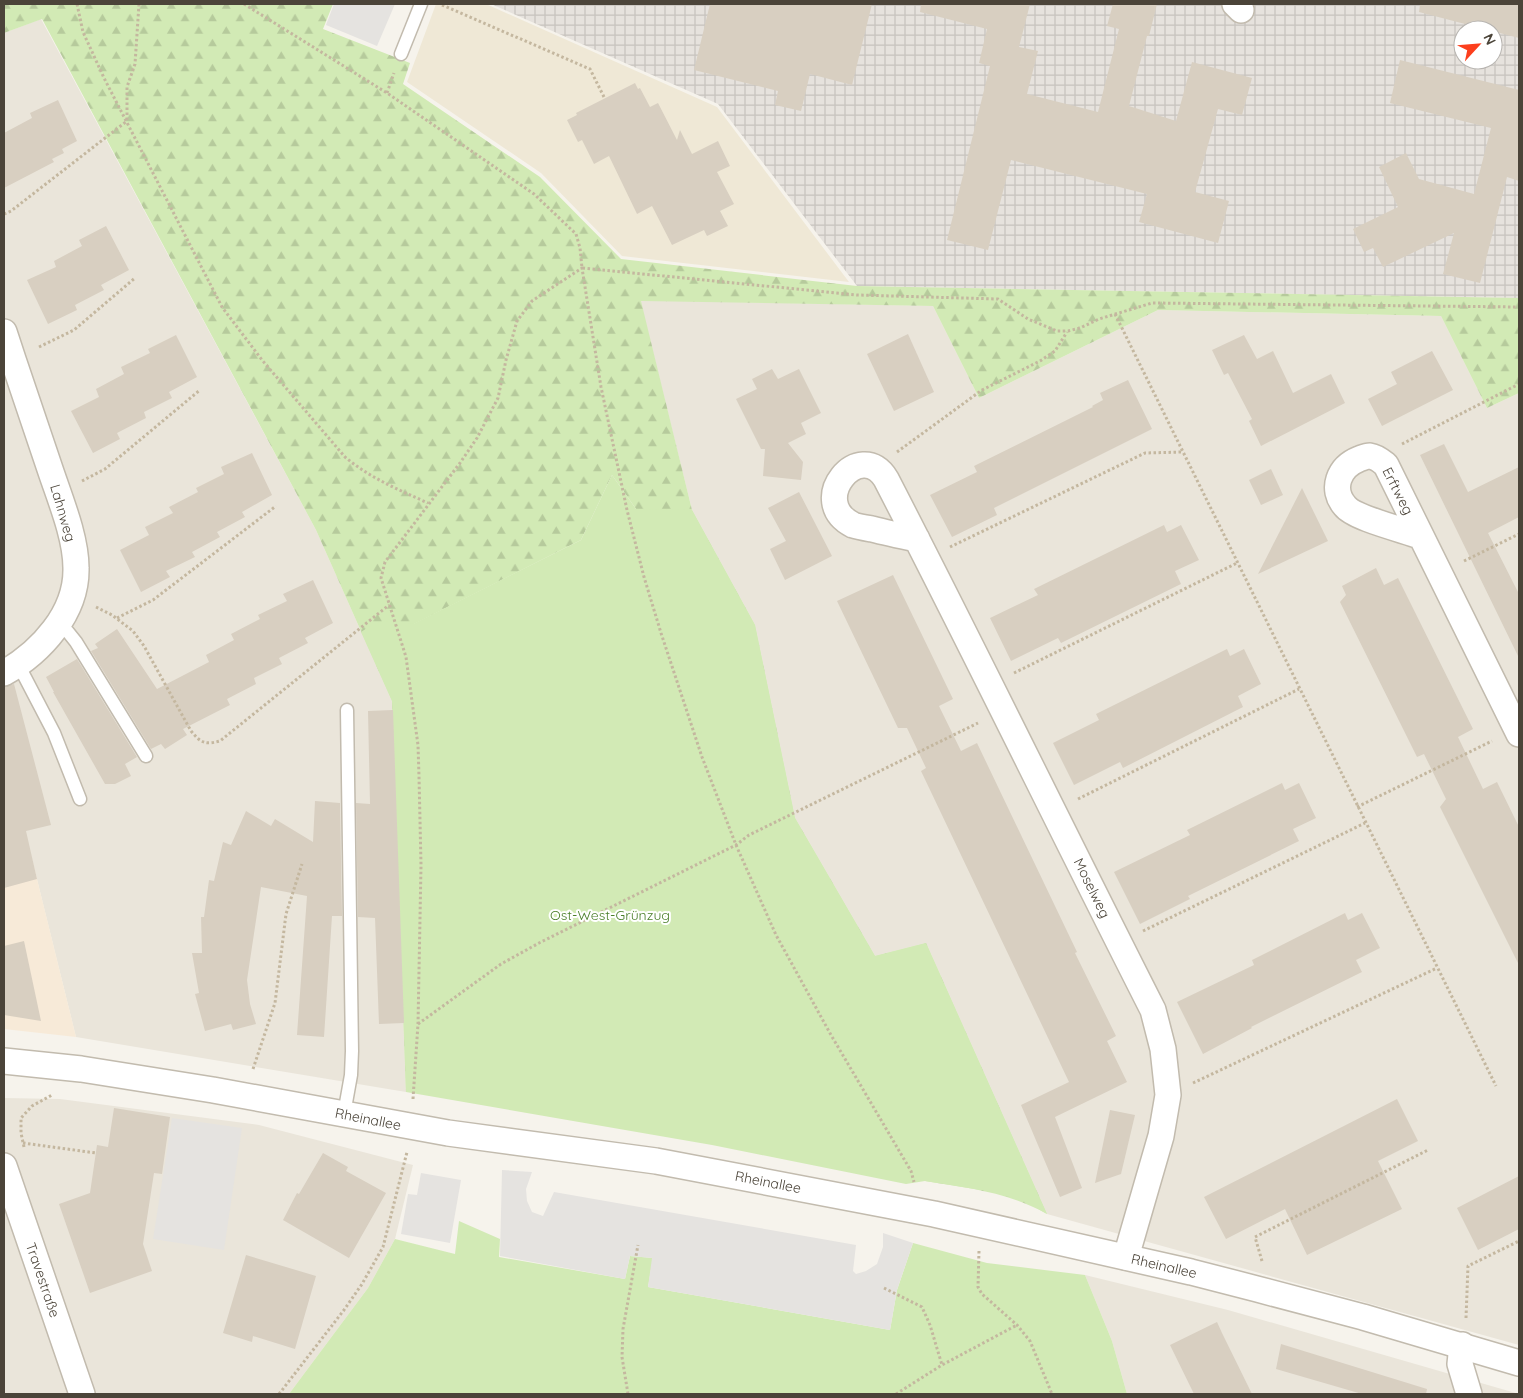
<svg xmlns="http://www.w3.org/2000/svg" width="1523" height="1398" font-family="Quicksand,sans-serif">
  <style>
    .residential { fill: #eae5da }
    .commercial { fill: #f7ead8 }
    .industrial { fill: url(#industrial-grid); fill-rule: evenodd }
    .education { fill: #efe8d6 }
    .forest { fill: url(#forest-firs) }
    .green { fill: #d2eab5 }
    .parking { fill: #e5e3e0 }
    .building { fill: #d8cfc1 }
    .lines { fill: none; stroke-linecap: round; stroke-linejoin: round }
    .service-casing { stroke: #c2bbae; stroke-width: 15 }
    .minor-casing { stroke: #c2bbae; stroke-width: 28 }
    .path { stroke: #c4b79f; stroke-width: 3; stroke-dasharray: 2.5 2.5; stroke-linecap: butt }
    .service { stroke: #fff; stroke-width: 12 }
    .minor { stroke: #fff; stroke-width: 25 }
    .labels { text-anchor: middle; dominant-baseline: central; stroke-width: 4; stroke-linejoin: round; paint-order: stroke }
    .street-label { font-size: 14px; fill: #4b4439; stroke: #fff }
    .park-label { font-size: 14px; fill: #4a7f2a; stroke: #fff }
  </style>
  <defs>
    <pattern id="industrial-grid" width="8" height="8" patternUnits="userSpaceOnUse" patternTransform="scale(1.25)"><rect width="8" height="8" fill="#e6e2dd"/><path d="M0 4h8M4 0v8" fill="none" stroke="#c7c3be"/></pattern>
    <pattern id="forest-firs" width="22" height="20" patternUnits="userSpaceOnUse" patternTransform="scale(1.25)"><rect width="22" height="20" fill="#d2eab5"/><path d="M5 1l3.5 6h-7zM16 11l3.5 6h-7z" fill="#b6ca9c"/></pattern>
  </defs>
  <rect width="100%" height="100%" fill="#f6f3ec"/>
  <g class="residential">
    <polygon points="41,19 316,530 392,701 406,1092 76,1037 4,746 4,33"/>
    <polygon points="640,300 933,306 979,398 1158,310 1441,316 1487,408 1519,393 1519,1345 1047,1214 926,943 875,956 795,818 755,625 692,510"/>
    <polygon points="4,1098 60,1099 259,1125 413,1165 395,1239 368,1288 289,1394 4,1394"/>
    <polygon points="1085,1275 1228,1310 1519,1394 1127,1394 1112,1341"/>
  </g>
  <polygon class="commercial" points="4,746 37,879 76,1037 4,1029"/>
  <path class="industrial" d="M491,4H1519V298L857,286L718,104ZM1463,30H1493V60H1463Z"/>
  <polygon class="education" points="436,4 486,4 717,107 849,282 622,256 541,173 407,82"/>
  <path class="forest" d="M4,4H333L323,29L410,63L403,84L540,177L621,259L857,286L1519,298V393L1487,408L1441,316L1158,310L979,398L933,306L641,301L692,510L755,625L795,818L875,956L926,943L1047,1214C1007,1192 969,1188 925,1181L636,509L612,475L581,540L414,624L406,1092L392,701L316,530L42,19L4,33Z"/>
  <g class="green">
    <path d="M612,475L636,509L692,510L755,625L795,818L875,956L926,943L1047,1214L1026,1202L993,1192L925,1181L906,1184L712,1145L406,1092L392,701L361,632C383,618 389,620 413,624L581,540Z"/>
    <polygon points="459,1221 500,1239 499,1257 625,1279 630,1256 653,1258 648,1287 890,1330 897,1290 913,1243 987,1263 1085,1275 1112,1341 1127,1394 289,1394 368,1288 395,1239 455,1254"/>
  </g>
  <g class="parking">
    <polygon points="334,4 395,4 377,46 326,25"/>
    <polygon points="172,1118 242,1128 224,1250 153,1239"/>
    <polygon points="502,1170 532,1172 526,1189 527,1201 532,1212 543,1216 554,1192 856,1245 853,1271 856,1274 866,1271 877,1264 883,1247 883,1233 913,1243 897,1290 890,1330 648,1287 652,1258 630,1256 625,1279 500,1256"/>
    <polygon points="421,1173 461,1180 450,1243 401,1234 408,1194 417,1195"/>
  </g>
  <g class="building">
    <polygon points="710,4 872,4 852,85 810,74 801,111 775,105 778,91 694,70"/>
    <polygon points="921,4 1030,4 1019,47 1038,51 1027,94 1098,112 1119,29 1107,26 1113,4 1157,4 1149,36 1147,36 1129,106 1176,121 1192,62 1252,78 1242,115 1218,109 1195,192 1229,201 1218,243 1139,222 1147,194 1011,160 988,250 947,240 990,66 979,63 987,29 920,12"/>
    <polygon points="1420,4 1519,4 1519,38 1419,12"/>
    <polygon points="1400,60 1519,90 1519,181 1507,177 1480,283 1443,274 1454,233 1383,267 1373,248 1364,252 1353,229 1398,207 1379,167 1406,153 1419,179 1474,194 1491,128 1390,103"/>
    <polygon points="635,83 638,89 640,88 650,107 658,103 677,140 680,130 692,154 718,141 730,166 717,172 734,204 720,211 728,226 707,236 704,230 672,245 652,206 637,214 609,156 594,164 582,140 578,142 567,120 577,115 576,113"/>
    <polygon points="58,100 77,141 62,149 64,153 52,159 54,162 4,188 4,133 32,118 30,113"/>
    <polygon points="106,226 129,270 101,285 104,290 75,305 77,310 48,324 27,280 56,267 54,261 82,246 79,240"/>
    <polygon points="908,334 934,392 894,411 867,354"/>
    <polygon points="176,335 197,377 169,392 172,398 144,412 146,418 117,433 120,439 93,453 71,411 99,397 96,389 124,374 121,367 150,353 148,349"/>
    <polygon points="1244,335 1257,359 1273,351 1293,393 1331,374 1345,403 1261,446 1249,421 1252,419 1228,373 1224,375 1212,350"/>
    <polygon points="1432,351 1453,390 1382,426 1368,399 1397,384 1391,372"/>
    <polygon points="772,369 778,379 799,369 821,413 801,423 806,434 788,443 803,462 801,480 763,476 765,449 761,449 736,399 757,389 752,379"/>
    <polygon points="1128,380 1152,429 994,508 997,515 952,537 930,495 977,472 974,466 1093,407 1092,406 1103,400 1100,393"/>
    <polygon points="1444,444 1468,492 1519,467 1519,517 1488,533 1519,594 1519,658 1420,455"/>
    <polygon points="252,453 272,495 242,512 245,517 217,532 220,537 192,552 195,557 166,571 170,577 141,592 120,550 149,535 145,527 173,513 169,507 198,492 196,488 224,474 221,467"/>
    <polygon points="1271,469 1283,495 1261,505 1249,480"/>
    <polygon points="1302,488 1328,541 1258,574"/>
    <polygon points="799,492 832,556 785,580 770,549 786,541 768,508"/>
    <polygon points="1164,525 1167,532 1181,525 1199,560 1175,571 1181,584 1061,643 1058,638 1011,661 990,618 1038,595 1034,589"/>
    <polygon points="1376,568 1384,585 1398,578 1473,729 1458,737 1483,789 1497,782 1519,827 1519,965 1440,807 1446,799 1424,754 1417,757 1340,602 1346,595 1342,586"/>
    <polygon points="893,575 953,699 939,706 961,751 977,743 1077,952 1075,953 1116,1036 1107,1041 1127,1082 1055,1117 1082,1188 1060,1197 1021,1105 1069,1082 921,771 926,768 907,728 898,728 837,601"/>
    <polygon points="313,580 333,623 305,638 308,643 279,658 282,664 254,678 256,684 227,699 230,705 183,729 187,735 165,749 161,744 151,749 91,651 98,648 95,644 117,629 157,689 209,662 206,655 234,640 231,634 260,619 258,615 287,601 283,594"/>
    <polygon points="1227,649 1230,656 1244,649 1261,684 1238,696 1243,707 1123,768 1120,762 1074,785 1053,743 1099,720 1096,714"/>
    <polygon points="77,659 137,757 125,764 131,776 115,784 105,784 53,692 54,692 46,677"/>
    <polygon points="14,684 51,825 26,831 37,879 4,888 4,687"/>
    <polygon points="393,710 404,1023 379,1024 375,918 358,917 356,803 370,804 368,711"/>
    <polygon points="1282,783 1285,790 1299,783 1316,818 1293,829 1299,841 1188,896 1190,899 1140,924 1114,872 1190,835 1187,830"/>
    <polygon points="315,801 340,803 342,916 332,916 324,1037 297,1035 307,896 261,887 247,980 250,1004 256,1024 233,1030 231,1024 205,1031 195,994 199,993 192,953 202,953 201,917 204,917 209,880 214,881 223,842 231,845 246,811 271,826 275,819 313,842"/>
    <polygon points="1345,913 1348,920 1362,913 1380,948 1356,960 1362,972 1251,1027 1252,1028 1203,1054 1177,1002 1254,965 1252,960"/>
    <polygon points="24,941 41,1021 4,1015 4,946"/>
    <polygon points="1397,1099 1418,1141 1378,1161 1402,1209 1307,1255 1285,1209 1226,1239 1204,1197"/>
    <polygon points="114,1108 170,1117 162,1174 154,1173 143,1244 152,1271 90,1293 59,1204 90,1193 97,1145 108,1147"/>
    <polygon points="1110,1110 1135,1115 1121,1174 1095,1183"/>
    <polygon points="323,1153 348,1167 346,1171 386,1193 349,1258 283,1220 297,1193 299,1194"/>
    <polygon points="1519,1176 1519,1229 1478,1250 1457,1208"/>
    <polygon points="246,1255 316,1276 295,1349 253,1336 252,1342 223,1333"/>
    <polygon points="1217,1322 1222,1333 1252,1394 1194,1394 1170,1345"/>
    <polygon points="1281,1344 1427,1389 1426,1394 1362,1394 1276,1369"/>
  </g>
  <g class="lines">
    <defs>
      <g id="service">
        <polyline points="401,54 421,4"/>
        <polyline points="58,623 68,632 76,642 146,756"/>
        <polyline points="18,664 54,733 80,799"/>
        <polyline points="344,1114 351,1075 352,1051 347,710"/>
      </g>
      <g id="minor">
        <polyline points="1235,4 1241,10"/>
        <path d="M4,332C19,378 35,424 50,469C60,499 76,537 76,568C77,613 41,652 4,673"/>
        <path d="M1420,536C1404,530 1354,518 1345,506C1330,489 1339,467 1359,459C1362,458 1366,456 1370,456C1377,457 1381,461 1386,465L1519,734"/>
        <path d="M917,539C902,536 887,533 872,529C866,528 859,527 853,525C806,501 860,437 886,479C977,655 1063,833 1153,1010L1163,1049L1168,1095L1161,1136L1126,1257"/>
        <polyline points="4,1061 81,1069 213,1090 448,1133 656,1161 934,1214 1191,1272 1257,1289 1363,1317 1519,1363"/>
        <polyline points="4,1166 82,1394"/>
        <polyline points="1462,1345 1460,1364 1469,1394"/>
      </g>
    </defs>
    <use href="#service" class="service-casing"/>
    <use href="#minor" class="minor-casing"/>
    <g class="path">
      <path d="M77,4L83,32L104,78L222,307L262,360L345,457C370,478 399,490 428,503"/>
      <polyline points="244,4 387,93 534,194 576,234 580,248 582,268 857,295 998,299 1028,319 1057,331 1068,331 1080,328 1099,319 1152,303 1519,307"/>
      <polyline points="442,5 590,69 605,99"/>
      <polyline points="387,93 394,73"/>
      <polyline points="127,120 127,87 135,64 139,4"/>
      <polyline points="4,214 11,211 127,121"/>
      <polyline points="1115,314 1496,1086"/>
      <polyline points="39,347 74,330 135,278"/>
      <polyline points="1402,444 1519,384"/>
      <polyline points="897,452 982,390 1040,361 1055,351 1067,332"/>
      <polyline points="82,481 105,469 200,390"/>
      <polyline points="950,547 1145,453 1183,452"/>
      <polyline points="1464,561 1519,534"/>
      <path d="M96,607L112,615L133,631L144,646L191,731C201,743 205,745 220,741L389,605"/>
      <polyline points="117,618 153,600 276,506"/>
      <polyline points="1014,673 1237,563"/>
      <polyline points="1078,799 1299,689"/>
      <polyline points="1357,807 1492,741"/>
      <polyline points="1143,931 1365,823"/>
      <polyline points="418,1024 501,964 539,943 736,845 749,835 978,723"/>
      <polyline points="253,1069 275,1003 286,914 302,864"/>
      <polyline points="1193,1083 1437,968"/>
      <polyline points="413,1099 418,1024 421,865 419,776 418,745 406,657 381,578 385,562 460,463 477,438 498,398 506,360 517,321 532,301 582,268 601,387 627,510 644,577 661,633 702,757 736,845 776,935 831,1035 911,1171 914,1182"/>
      <polyline points="23,1143 96,1153"/>
      <polyline points="24,1147 21,1133 21,1118 32,1106 52,1095"/>
      <polyline points="979,1251 978,1287 982,1294 1017,1325 1030,1341 1052,1394"/>
      <polyline points="1262,1261 1255,1237 1428,1150"/>
      <polyline points="884,1288 922,1307 930,1325 942,1365"/>
      <polyline points="1466,1318 1468,1266 1519,1241"/>
      <polyline points="279,1394 344,1310 362,1284 383,1247 407,1152"/>
      <polyline points="628,1394 622,1357 623,1329 638,1245"/>
      <polyline points="896,1394 942,1365 1017,1325"/>
    </g>
    <use href="#service" class="service"/>
    <use href="#minor" class="minor"/>
  </g>
  <g class="labels">
    <g class="street-label">
      <text transform="translate(1398 491) rotate(63)">Erftweg</text>
      <text transform="translate(63 513) rotate(74)">Lahnweg</text>
      <text transform="translate(1092 888) rotate(64)">Moselweg</text>
      <text transform="translate(368 1119) rotate(11)">Rheinallee</text>
      <text transform="translate(768 1182) rotate(11)">Rheinallee</text>
      <text transform="translate(1164 1266) rotate(13)">Rheinallee</text>
      <text transform="translate(43 1280) rotate(71)">Travestraße</text>
    </g>
    <g class="park-label">
      <text x="610" y="915">Ost-West-Grünzug</text>
    </g>
  </g>
  <rect width="1523" height="1398" fill="none" stroke="#4b4439" stroke-width="10"/>
  <g transform="translate(1478 45) rotate(64)"><circle r="24" fill="#ffffff" stroke="#b7b4b0"/>
  <path d="M0-4L9 19L0 12L-9 19Z" fill="#fc3f1d"/>
  <text y="-8" font-size="14" font-weight="bold" text-anchor="middle" fill="#4b4439">N</text>
  </g>
</svg>
